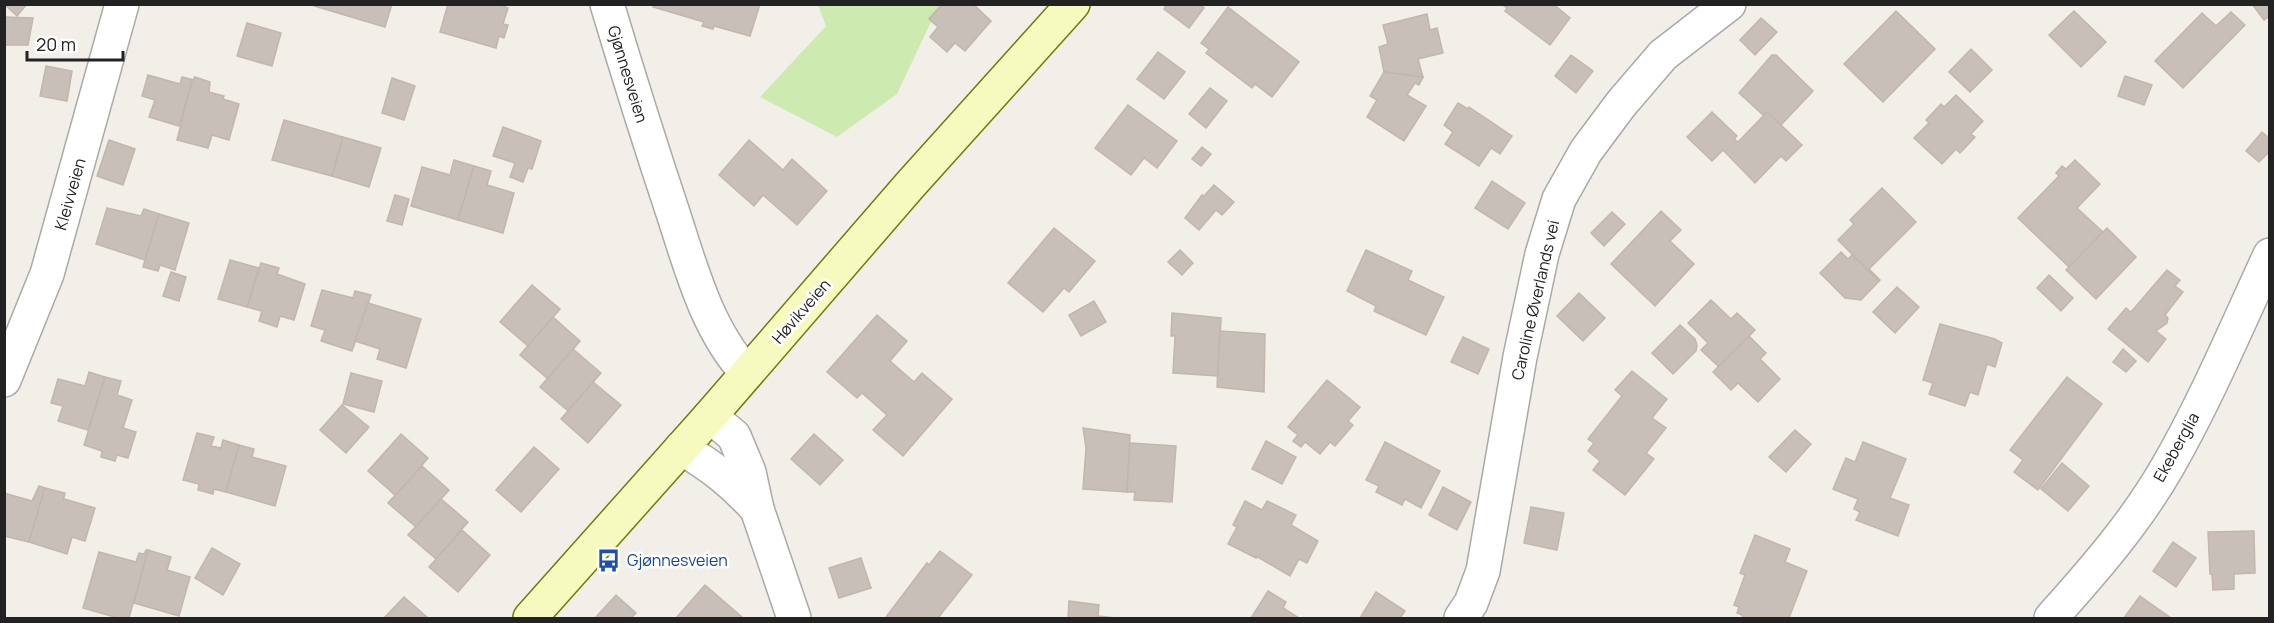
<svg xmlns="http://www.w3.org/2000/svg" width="2274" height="623" font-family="Manrope,sans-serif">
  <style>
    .grass { fill: #cdebb0 }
    .building { fill: #c7bfb8; stroke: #c4b6ab; stroke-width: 1.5 }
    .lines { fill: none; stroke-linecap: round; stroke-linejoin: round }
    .street-casing { stroke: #a9a9a9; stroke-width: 36 }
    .secondary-casing { stroke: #707d05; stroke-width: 36 }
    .street { stroke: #fff; stroke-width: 33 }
    .secondary { stroke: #f7fabf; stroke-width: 33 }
    .labels { text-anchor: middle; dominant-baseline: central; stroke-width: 5; stroke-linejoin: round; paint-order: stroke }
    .street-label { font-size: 16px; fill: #222; stroke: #fff }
    .transit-label { font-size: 16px; fill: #164399; stroke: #fff; text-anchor: start }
  </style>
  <rect width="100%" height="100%" fill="#f2efe9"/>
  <polygon class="grass" points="818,5 939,5 897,94 837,137 760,97 826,26"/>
  <g class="building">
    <polygon points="4,4 27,4 17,16"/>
    <polygon points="314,4 392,4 385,27 314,6"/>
    <polygon points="448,4 497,4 508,8 503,24 508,25 504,38 499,36 496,48 440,32"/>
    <polygon points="653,4 760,4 750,36 714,26 713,29 702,26 704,22 653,7"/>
    <polygon points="942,4 973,4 991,21 965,51 955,43 947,52 930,37 938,27 929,19"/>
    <polygon points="1167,4 1199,4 1204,8 1189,28 1164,9"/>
    <polygon points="1501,4 1553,4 1570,18 1550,45 1505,11 1507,8"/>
    <polygon points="2252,4 2270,4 2270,16 2264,20"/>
    <polygon points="1228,7 1299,62 1272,97 1255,84 1252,88 1206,53 1209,49 1201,43"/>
    <polygon points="1896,11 1935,49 1883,102 1844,64"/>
    <polygon points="2074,11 2106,42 2081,67 2049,35"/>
    <polygon points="2231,12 2245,25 2183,88 2155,61 2202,13 2216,26"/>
    <polygon points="1427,14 1430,30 1437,28 1443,53 1418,59 1423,77 1384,72 1379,47 1388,44 1383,25"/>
    <polygon points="4,17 33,18 28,45 4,45"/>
    <polygon points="1761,18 1777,32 1755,55 1740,40"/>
    <polygon points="247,23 281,33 272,66 237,56"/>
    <polygon points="1971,49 1992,70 1970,92 1949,72"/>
    <polygon points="1158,52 1185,72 1164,99 1137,79"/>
    <polygon points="1571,55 1593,71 1576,93 1555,76"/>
    <polygon points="1772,55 1776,55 1813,91 1781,125 1767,112 1764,116 1739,93"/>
    <polygon points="46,66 72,71 67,101 40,96"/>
    <polygon points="1384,72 1423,77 1419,85 1415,83 1407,95 1426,106 1404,141 1367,117 1377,100 1370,96"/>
    <polygon points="148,75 180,84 182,77 194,80 192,81 179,126 149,117 155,100 142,96"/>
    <polygon points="2125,76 2152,85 2144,105 2118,96"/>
    <polygon points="195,77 210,82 209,92 224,96 223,99 239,104 229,140 212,135 208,148 177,140 192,81"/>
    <polygon points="392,78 415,86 404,120 382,113"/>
    <polygon points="1210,88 1227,101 1206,128 1189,114"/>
    <polygon points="1956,95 1983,121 1971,134 1975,137 1960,153 1956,149 1942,164 1914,138 1929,123 1926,120 1941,104 1944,107"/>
    <polygon points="1458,103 1468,109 1469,107 1512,136 1500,154 1491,148 1479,166 1445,144 1453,132 1444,125"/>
    <polygon points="1128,105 1177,141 1157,168 1144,158 1131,175 1095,148"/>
    <polygon points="1712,112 1737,136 1734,139 1738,142 1767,112 1802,145 1786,161 1781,156 1755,183 1723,150 1712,161 1687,137"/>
    <polygon points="284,120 343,137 332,176 272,160"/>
    <polygon points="503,127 541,141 532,169 528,168 523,182 510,177 515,163 493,156"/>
    <polygon points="2262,132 2270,139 2270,151 2259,162 2246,151"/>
    <polygon points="343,137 381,148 369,187 332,176"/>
    <polygon points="109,140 135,149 123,185 97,176"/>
    <polygon points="749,140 783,170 792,159 827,191 797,225 763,195 754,206 719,175"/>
    <polygon points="1202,147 1211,154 1201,166 1192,159"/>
    <polygon points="454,160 474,166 458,220 411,206 422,167 450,175"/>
    <polygon points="2075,160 2100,184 2077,208 2103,232 2069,267 2018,218 2059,176 2056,173 2062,166 2066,169"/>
    <polygon points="474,166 491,171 487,185 514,193 503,233 458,220"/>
    <polygon points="1492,181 1525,203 1508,229 1475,208"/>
    <polygon points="1214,185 1234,202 1222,215 1216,210 1199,230 1185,218 1202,195 1204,196"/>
    <polygon points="1882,188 1916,222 1869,269 1880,280 1879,281 1838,240 1854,224 1850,220"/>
    <polygon points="395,195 409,199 402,225 387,221"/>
    <polygon points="107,208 141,216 144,209 159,214 145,260 96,244"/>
    <polygon points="1661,211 1681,230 1670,241 1694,264 1655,306 1611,264"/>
    <polygon points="1612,212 1625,224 1604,246 1591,233"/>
    <polygon points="159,214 189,223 175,270 160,265 158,271 143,267"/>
    <polygon points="1054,228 1095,261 1069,292 1064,288 1043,312 1008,283"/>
    <polygon points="2107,228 2136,257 2096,299 2066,270"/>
    <polygon points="1180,250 1193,263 1182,275 1168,262"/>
    <polygon points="1366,250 1412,271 1408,280 1444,297 1426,335 1374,311 1376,306 1347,291"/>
    <polygon points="1841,252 1848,259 1852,255 1879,281 1861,300 1845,298 1820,273"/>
    <polygon points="230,260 259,268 247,307 218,299"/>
    <polygon points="261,263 279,268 277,274 305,284 294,320 280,316 277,327 259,321 262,311 247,307"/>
    <polygon points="2167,270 2180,280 2175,286 2183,292 2165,315 2168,318 2167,323 2156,331 2166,339 2148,362 2108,329 2126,308 2131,312"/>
    <polygon points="171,272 186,277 179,301 163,296"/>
    <polygon points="2049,275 2073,298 2061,311 2037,288"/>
    <polygon points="532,285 560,309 528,346 500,322"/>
    <polygon points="1897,287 1919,307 1895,333 1873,312"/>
    <polygon points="322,290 353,298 355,291 371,295 352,351 321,341 325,330 311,326"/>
    <polygon points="1579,293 1605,318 1583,341 1557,316"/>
    <polygon points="1711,300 1731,319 1737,313 1755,330 1719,367 1701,350 1708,343 1688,323"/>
    <polygon points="1094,301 1106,322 1081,336 1069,315"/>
    <polygon points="368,303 421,319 406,368 377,359 380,349 355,341"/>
    <polygon points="1172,313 1221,318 1218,376 1173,373 1175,336 1171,336"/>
    <polygon points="877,315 907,341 890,361 914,382 922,373 952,399 903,456 873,430 887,415 862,393 857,398 827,372"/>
    <polygon points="553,317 580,341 548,379 520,355"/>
    <polygon points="1940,324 1995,339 2002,343 1995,367 1987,364 1978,395 1970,392 1965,406 1929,394 1933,383 1923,380"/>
    <polygon points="1680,325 1695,339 1697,345 1696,351 1673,374 1652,353"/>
    <polygon points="1220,331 1265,334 1264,392 1217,387"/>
    <polygon points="1749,336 1766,353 1760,359 1780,379 1758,402 1738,383 1731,390 1713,372"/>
    <polygon points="1463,337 1489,349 1478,374 1451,362"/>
    <polygon points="573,349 601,373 568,411 540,387"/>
    <polygon points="2123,349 2136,361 2126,372 2113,362"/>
    <polygon points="1632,371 1667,399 1652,418 1666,428 1646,453 1654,459 1625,495 1593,470 1600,461 1588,451 1594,443 1588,439 1622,396 1615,390"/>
    <polygon points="89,372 105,377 88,430 58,421 63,406 51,403 58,379 85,386"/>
    <polygon points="351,373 382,381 374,412 343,404"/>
    <polygon points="105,377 121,381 117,395 132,400 123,428 136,432 128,458 117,455 115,461 101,457 102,451 84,445"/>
    <polygon points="2067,377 2102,404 2038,490 2014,472 2023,460 2010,450"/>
    <polygon points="1327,380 1360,407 1348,421 1353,425 1335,446 1330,442 1320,454 1305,442 1301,447 1293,441 1298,435 1288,427"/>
    <polygon points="593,382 621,405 588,443 561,419"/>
    <polygon points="342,405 369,427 346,453 320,430"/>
    <polygon points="1083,428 1130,435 1127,492 1083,489 1086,448"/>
    <polygon points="1795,430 1811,444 1786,472 1769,457"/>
    <polygon points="197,433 214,437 211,446 221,448 223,440 239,445 226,492 214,489 213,494 198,490 199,484 183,480"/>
    <polygon points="401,434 428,458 396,496 368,471"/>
    <polygon points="814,434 843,460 820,485 791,459"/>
    <polygon points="1266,441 1296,457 1282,484 1252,469"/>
    <polygon points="1385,442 1440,471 1421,508 1405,499 1402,505 1376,492 1379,486 1366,480"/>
    <polygon points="1863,442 1906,459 1890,498 1909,505 1898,536 1856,520 1860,512 1854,509 1858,499 1833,489 1846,458 1855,462"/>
    <polygon points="1130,443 1176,446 1172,502 1134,500 1135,492 1127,492"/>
    <polygon points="239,445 254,449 252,457 286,466 275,506 226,492"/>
    <polygon points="534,447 559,469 521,512 496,490"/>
    <polygon points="2062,463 2089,486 2068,511 2041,489"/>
    <polygon points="422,466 449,490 416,527 388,503"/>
    <polygon points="39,486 45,488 29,542 4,536 4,493 32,501"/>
    <polygon points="1443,487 1471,502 1457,530 1429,515"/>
    <polygon points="45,488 65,493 63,501 64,499 95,508 85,541 72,537 67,554 29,542"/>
    <polygon points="441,499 468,522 436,559 408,535"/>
    <polygon points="1245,501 1262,510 1267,501 1296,515 1291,525 1318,541 1307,563 1299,559 1290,576 1256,556 1256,558 1228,544 1237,527 1233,525"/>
    <polygon points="1531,507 1564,513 1557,550 1524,543"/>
    <polygon points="462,530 490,555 458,592 429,567"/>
    <polygon points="2254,531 2255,573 2234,574 2234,589 2213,590 2212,574 2210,574 2208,532"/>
    <polygon points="1755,535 1790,549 1785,562 1807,571 1789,618 1743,618 1742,615 1737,613 1739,607 1734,605 1745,575 1740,573"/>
    <polygon points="2173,542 2196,558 2176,587 2153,571"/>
    <polygon points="212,548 240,564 223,595 195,578"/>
    <polygon points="146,550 148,550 129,618 118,618 83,608 99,552 136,562 139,553 144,554"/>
    <polygon points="148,550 171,557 167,570 190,577 179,616 134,603"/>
    <polygon points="940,551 972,575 938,618 888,618 886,617 927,563 929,565"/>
    <polygon points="861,558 871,588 839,598 829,568"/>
    <polygon points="705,585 742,617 741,618 676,618"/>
    <polygon points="1268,591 1286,602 1283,608 1299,618 1251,618"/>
    <polygon points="1376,592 1405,611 1400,618 1360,618"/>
    <polygon points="616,595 636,613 631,618 595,618"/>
    <polygon points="2140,596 2171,618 2124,618"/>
    <polygon points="404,597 428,618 384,618"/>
    <polygon points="1069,601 1099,605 1098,616 1116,618 1068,618"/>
  </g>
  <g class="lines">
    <defs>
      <g id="street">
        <path d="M607,4C628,74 650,144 673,213C691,268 707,330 747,373"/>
        <polyline points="4,380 47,274 122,4"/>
        <polyline points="710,416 734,436 749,472 757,509 794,618"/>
        <path d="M681,448C712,466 733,483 757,509"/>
        <polyline points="1461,618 1471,603 1483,571 1520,357 1542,254 1559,199 1586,151 1621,104 1663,55 1729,4"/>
        <path d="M2051,618C2094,570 2136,522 2168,466C2207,398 2237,326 2270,255"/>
      </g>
      <polyline id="secondary" points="530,618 710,416 910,185 1073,4"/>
    </defs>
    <use href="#street" class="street-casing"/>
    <use href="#secondary" class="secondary-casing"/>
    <use href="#street" class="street"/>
    <use href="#secondary" class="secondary"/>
  </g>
  <defs>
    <symbol id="bus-bare" viewBox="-9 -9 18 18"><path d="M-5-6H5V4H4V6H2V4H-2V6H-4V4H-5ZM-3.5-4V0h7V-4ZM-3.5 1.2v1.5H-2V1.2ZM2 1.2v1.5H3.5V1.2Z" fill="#1a4fb4" stroke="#fff" stroke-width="2.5" paint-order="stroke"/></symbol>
  </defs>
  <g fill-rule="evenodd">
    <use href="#bus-bare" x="592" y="544" width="33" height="33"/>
  </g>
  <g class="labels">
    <g class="street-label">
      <text transform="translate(628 74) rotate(73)">Gjønnesveien</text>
      <text transform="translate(70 194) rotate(-74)">Kleivveien</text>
      <text transform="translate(1535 300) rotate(-77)">Caroline Øverlands vei</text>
      <text transform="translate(801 311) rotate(-49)">Høvikveien</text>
      <text transform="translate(2176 447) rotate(-61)">Ekeberglia</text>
    </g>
    <g class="transit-label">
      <text x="627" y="560">Gjønnesveien</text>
    </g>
  </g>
  <rect width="2274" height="623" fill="none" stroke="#222222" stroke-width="12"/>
  <path d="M27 51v9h96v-9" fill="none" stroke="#222222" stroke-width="3"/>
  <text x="36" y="51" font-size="18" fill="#222222" stroke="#ffffff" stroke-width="4.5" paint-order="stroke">20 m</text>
</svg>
